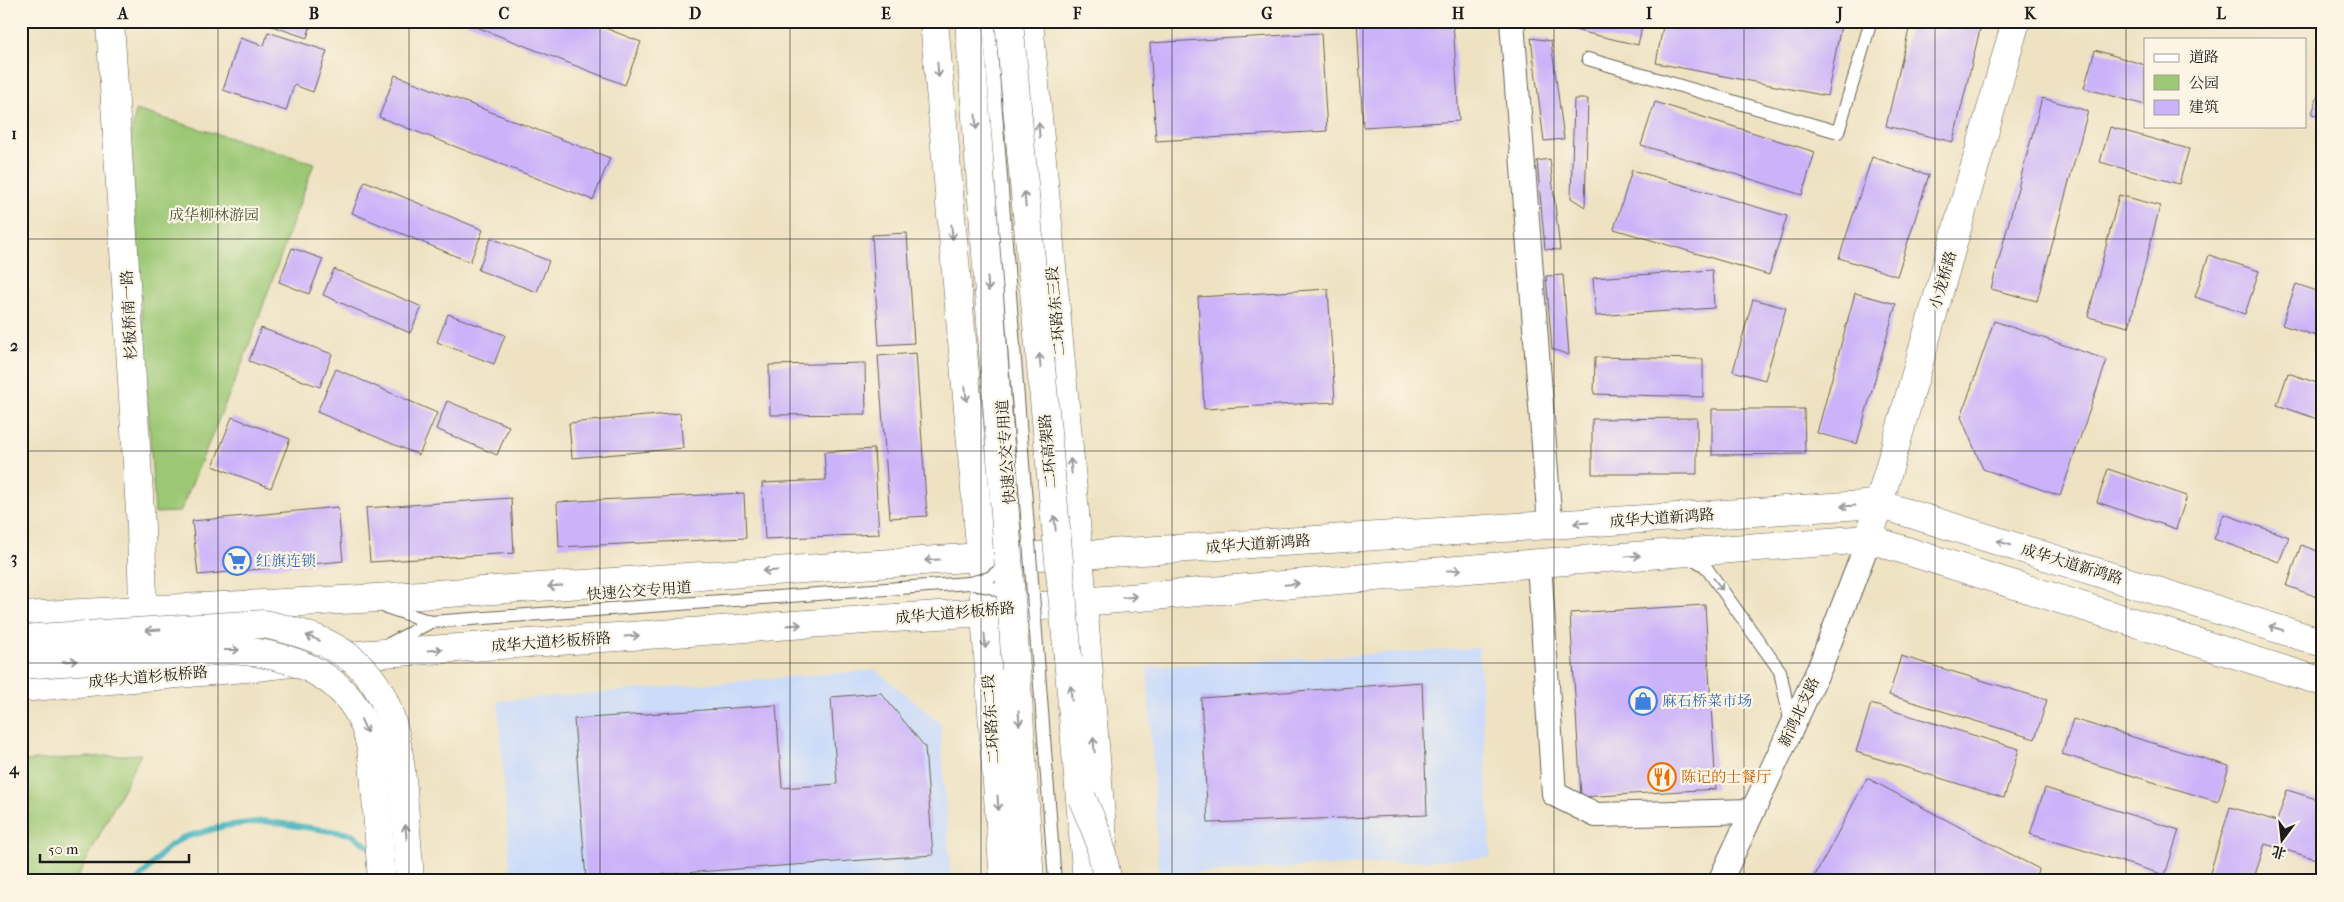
<svg xmlns="http://www.w3.org/2000/svg" width="2344" height="902" font-family="'IM FELL French Canon','Noto Serif SC',serif">
  <style>
    .built { fill: #cbdbf9 }
    .green { fill: #9cc875; stroke: #5c7248 }
    .lines { fill: none; stroke-linecap: round; stroke-linejoin: round }
    .stream { stroke: #42b2bd; stroke-width: 6 }
    .building { fill: #cab3f9 }
    .service-casing { stroke: #666156; stroke-width: 14 }
    .minor-casing { stroke: #666156; stroke-width: 26 }
    .tertiary-casing { stroke: #666156; stroke-width: 29 }
    .secondary-casing { stroke: #666156; stroke-width: 29 }
    .primary-casing { stroke: #666156; stroke-width: 29 }
    .trunk-casing { stroke: #666156; stroke-width: 29 }
    .service { stroke: #fff; stroke-width: 12 }
    .minor { stroke: #fff; stroke-width: 24 }
    .tertiary { stroke: #fff; stroke-width: 28 }
    .secondary { stroke: #fff; stroke-width: 28 }
    .primary { stroke: #fff; stroke-width: 28 }
    .trunk { stroke: #fff; stroke-width: 28 }
    .service-bridge-casing { stroke: #666156; stroke-width: 14; stroke-linecap: butt }
    .trunk-bridge-casing { stroke: #666156; stroke-width: 29; stroke-linecap: butt }
    .service-bridge { stroke: #fff; stroke-width: 12 }
    .trunk-bridge { stroke: #fff; stroke-width: 28 }
    .oneway { stroke: #999 }
    .grid { fill: none; stroke: #1c1c1c; stroke-width: 1; stroke-opacity: 0.55 }
    .labels { text-anchor: middle; dominant-baseline: central; stroke-width: 4.5; stroke-linejoin: round; paint-order: stroke }
    .park-label { font-size: 15px; fill: #49583b; stroke: #fcf5e5 }
    .street-label { font-size: 15px; fill: #1c1c1c; stroke: #fcf5e5 }
    .shop-label { font-size: 15px; fill: #366cbe; stroke: #fcf5e5; text-anchor: start }
    .food-label { font-size: 15px; fill: #c56008; stroke: #fcf5e5; text-anchor: start }
    .neatline { fill: none; stroke: #1c1c1c; stroke-width: 2 }
    .grid-label { font-size: 16px; text-anchor: middle; font-weight: bold; fill: #1c1c1c }
  </style>
  <rect width="100%" height="100%" fill="#fcf5e5"/>
  <filter id="ink" filterUnits="userSpaceOnUse"><feTurbulence type="fractalNoise" baseFrequency=".02" numOctaves="2"/><feDisplacementMap in="SourceGraphic" scale="10" xChannelSelector="R" yChannelSelector="G"/><feConvolveMatrix kernelMatrix="1 2 1 2 8 2 1 2 1" color-interpolation-filters="sRGB"/></filter>
  <filter id="wash" filterUnits="userSpaceOnUse"><feTurbulence type="fractalNoise" baseFrequency=".0096" numOctaves="4" result="noise"/><feDisplacementMap in="SourceGraphic" scale="20" xChannelSelector="R" yChannelSelector="G"/><feGaussianBlur stdDeviation="1.12" result="paint"/><feColorMatrix in="noise" values="0 0 0 0 0 0 0 0 0 0 0 0 0 0 0 0 0 1.4 0 .05"/><feComposite in="paint" operator="in"/></filter>
  <g filter="url(#wash)">
    <rect width="100%" height="100%" fill="#eee2c2"/>
    <g class="built">
      <polygon points="1479,648 1491,857 1159,875 1147,667"/>
      <polygon points="876,670 940,723 951,881 511,881 498,701"/>
    </g>
    <g class="green">
      <polygon points="136,110 314,163 244,359 180,512 155,513 130,138"/>
      <polygon points="141,754 76,881 21,881 21,761"/>
    </g>
    <g class="lines">
      <polyline class="stream" points="137,881 166,849 182,838 224,826 264,821 351,834 371,848"/>
    </g>
    <g id="blocks">
      <g class="building">
        <polygon points="257,21 312,21 307,38"/>
        <polygon points="461,21 587,21 641,42 625,85"/>
        <polygon points="1357,21 1453,21 1459,121 1363,127"/>
        <polygon points="1554,21 1643,21 1638,45 1553,25"/>
        <polygon points="1664,21 1820,21 1841,26 1827,96 1656,63"/>
        <polygon points="1911,21 1982,21 1953,142 1886,126"/>
        <polygon points="268,32 327,51 313,92 294,85 286,111 223,90 240,38 264,46"/>
        <polygon points="1321,33 1327,131 1156,141 1150,43"/>
        <polygon points="1531,38 1551,41 1564,139 1544,141"/>
        <polygon points="2095,50 2145,65 2145,105 2084,88"/>
        <polygon points="395,75 610,158 593,200 379,117"/>
        <polygon points="2322,82 2323,82 2323,117 2312,114"/>
        <polygon points="2042,98 2088,111 2037,301 1991,289"/>
        <polygon points="1574,99 1588,99 1585,207 1571,198"/>
        <polygon points="1655,102 1815,152 1802,195 1641,145"/>
        <polygon points="2110,127 2189,149 2179,184 2100,162"/>
        <polygon points="1872,157 1929,175 1897,276 1839,258"/>
        <polygon points="1550,159 1560,250 1545,249 1537,161"/>
        <polygon points="1632,170 1787,216 1769,275 1614,229"/>
        <polygon points="365,181 483,230 470,262 352,213"/>
        <polygon points="2119,195 2160,206 2129,327 2088,317"/>
        <polygon points="907,233 914,343 879,345 872,235"/>
        <polygon points="491,238 549,261 537,292 478,270"/>
        <polygon points="292,248 323,259 309,294 279,282"/>
        <polygon points="2209,255 2259,271 2245,314 2195,297"/>
        <polygon points="334,269 422,307 410,333 323,295"/>
        <polygon points="1712,270 1714,308 1596,316 1593,278"/>
        <polygon points="1563,275 1569,355 1552,349 1546,276"/>
        <polygon points="2296,284 2323,293 2323,338 2282,325"/>
        <polygon points="1328,289 1335,402 1204,409 1198,297"/>
        <polygon points="1855,293 1896,304 1857,444 1817,433"/>
        <polygon points="1753,299 1786,308 1765,380 1733,371"/>
        <polygon points="448,314 505,335 494,364 437,342"/>
        <polygon points="1994,321 2107,360 2060,496 1983,469 1961,417"/>
        <polygon points="261,328 332,354 320,387 249,361"/>
        <polygon points="916,353 927,516 890,518 878,356"/>
        <polygon points="1595,357 1703,359 1703,397 1594,394"/>
        <polygon points="865,363 866,414 770,415 769,365"/>
        <polygon points="336,369 437,413 419,455 317,412"/>
        <polygon points="2288,373 2323,385 2323,421 2277,405"/>
        <polygon points="447,401 509,426 497,455 436,429"/>
        <polygon points="1712,409 1804,409 1805,454 1712,455"/>
        <polygon points="680,413 683,448 572,458 569,423"/>
        <polygon points="232,417 290,439 271,488 213,466"/>
        <polygon points="1697,418 1697,474 1592,474 1592,419"/>
        <polygon points="874,449 879,534 765,539 762,483 826,480 824,452"/>
        <polygon points="2108,469 2187,496 2176,529 2097,502"/>
        <polygon points="744,493 746,538 559,547 557,502"/>
        <polygon points="511,498 514,553 370,562 366,508"/>
        <polygon points="338,507 343,561 198,575 192,521"/>
        <polygon points="2224,514 2289,537 2279,562 2214,539"/>
        <polygon points="2301,545 2323,553 2323,599 2287,586"/>
        <polygon points="1705,605 1716,789 1581,797 1570,613"/>
        <polygon points="1901,656 2047,700 2035,739 1889,695"/>
        <polygon points="1422,682 1427,815 1208,823 1201,698"/>
        <polygon points="881,693 925,747 933,855 586,880 574,719 776,705 782,788 837,784 831,697"/>
        <polygon points="1871,704 2019,749 2004,798 1856,752"/>
        <polygon points="2073,719 2229,766 2218,802 2062,754"/>
        <polygon points="1867,778 2039,869 2032,881 1812,881"/>
        <polygon points="2045,788 2179,830 2165,875 2030,834"/>
        <polygon points="2287,790 2323,801 2323,838 2316,859 2265,844 2253,881 2222,881 2209,876 2230,807 2277,821"/>
      </g>
    </g>
  </g>
  <g filter="url(#ink)">
    <use href="#blocks" fill-opacity="0" stroke="#666156" stroke-width="1"/>
    <g class="lines">
      <defs>
        <g id="service">
          <polyline points="989,21 1028,528"/>
          <polyline points="1588,59 1838,132 1871,21"/>
          <polyline points="1689,556 1705,566 1780,671 1791,724"/>
          <polyline points="380,605 431,622 969,583"/>
          <polyline points="1035,620 1055,881"/>
          <polyline points="387,645 431,622"/>
        </g>
        <g id="minor">
          <polyline points="1512,21 1550,525"/>
          <polyline points="1539,563 1554,794 1596,815 1752,811"/>
          <polyline points="1720,881 1820,667 1869,539"/>
        </g>
        <g id="tertiary">
          <polyline points="110,21 141,528 143,609"/>
          <polyline points="1869,539 2016,21"/>
        </g>
        <g id="secondary">
          <polyline points="934,21 981,557 1004,881"/>
          <polyline points="1029,21 1079,555 1103,841"/>
        </g>
        <g id="primary">
          <polyline points="21,616 361,599 981,557 1079,555 1879,504 2323,643"/>
          <polyline points="21,688 256,667 369,654 983,612 1082,602 1539,563 1869,539 2323,682"/>
        </g>
        <g id="trunk">
          <polyline points="969,21 1004,500"/>
          <polyline points="1068,658 1087,881"/>
          <polyline points="1016,669 1030,881"/>
        </g>
      </defs>
      <use href="#service" class="service-casing"/>
      <use href="#minor" class="minor-casing"/>
      <use href="#tertiary" class="tertiary-casing"/>
      <use href="#secondary" class="secondary-casing"/>
      <use href="#primary" class="primary-casing"/>
      <use href="#trunk" class="trunk-casing"/>
      <use href="#service" class="service"/>
      <use href="#minor" class="minor"/>
      <use href="#tertiary" class="tertiary"/>
      <use href="#secondary" class="secondary"/>
      <use href="#primary" class="primary"/>
      <use href="#trunk" class="trunk"/>
      <defs>
        <g id="service-bridge">
          <polyline points="1028,528 1035,620"/>
          <polyline points="969,583 989,578 1008,564"/>
          <polyline points="973,584 990,587 1011,596"/>
        </g>
        <g id="trunk-bridge">
          <polyline points="1009,21 1068,658"/>
          <polyline points="1004,500 1016,669"/>
          <path d="M21,639L264,624C369,646 394,686 403,790C405,820 408,850 410,881"/>
          <path d="M21,665L232,650C291,654 353,675 369,740C374,758 374,778 376,797C378,825 380,853 382,881"/>
          <polyline points="1082,798 1098,836 1108,881"/>
        </g>
      </defs>
      <use href="#service-bridge" class="service-bridge-casing"/>
      <use href="#trunk-bridge" class="trunk-bridge-casing"/>
      <use href="#service-bridge" class="service-bridge"/>
      <use href="#trunk-bridge" class="trunk-bridge"/>
    </g>
    <defs><path id="oneway-shaft" d="M-6 0H5M1.5-3L5.5 0L1.5 3" fill="none" stroke-width="1.6" stroke-linecap="round" stroke-linejoin="round" transform="scale(1.25)"/></defs>
    <g class="oneway">
      <use href="#oneway-shaft" transform="translate(938 70) rotate(85)"/>
      <use href="#oneway-shaft" transform="translate(976 122) rotate(86)"/>
      <use href="#oneway-shaft" transform="translate(1039 130) rotate(-95)"/>
      <use href="#oneway-shaft" transform="translate(1025 199) rotate(-95)"/>
      <use href="#oneway-shaft" transform="translate(952 232) rotate(85)"/>
      <use href="#oneway-shaft" transform="translate(988 284) rotate(86)"/>
      <use href="#oneway-shaft" transform="translate(1040 361) rotate(-95)"/>
      <use href="#oneway-shaft" transform="translate(966 394) rotate(85)"/>
      <use href="#oneway-shaft" transform="translate(1071 466) rotate(-95)"/>
      <use href="#oneway-shaft" transform="translate(1848 506) rotate(176)"/>
      <use href="#oneway-shaft" transform="translate(1055 523) rotate(-95)"/>
      <use href="#oneway-shaft" transform="translate(1581 523) rotate(176)"/>
      <use href="#oneway-shaft" transform="translate(2004 543) rotate(-163)"/>
      <use href="#oneway-shaft" transform="translate(1633 556) rotate(-4)"/>
      <use href="#oneway-shaft" transform="translate(932 560) rotate(176)"/>
      <use href="#oneway-shaft" transform="translate(1454 570) rotate(-5)"/>
      <use href="#oneway-shaft" transform="translate(770 571) rotate(176)"/>
      <use href="#oneway-shaft" transform="translate(1292 584) rotate(-5)"/>
      <use href="#oneway-shaft" transform="translate(1718 584) rotate(53)"/>
      <use href="#oneway-shaft" transform="translate(555 586) rotate(176)"/>
      <use href="#oneway-shaft" transform="translate(1130 597) rotate(-5)"/>
      <use href="#oneway-shaft" transform="translate(794 625) rotate(-4)"/>
      <use href="#oneway-shaft" transform="translate(2276 628) rotate(-163)"/>
      <use href="#oneway-shaft" transform="translate(153 630) rotate(176)"/>
      <use href="#oneway-shaft" transform="translate(632 636) rotate(-4)"/>
      <use href="#oneway-shaft" transform="translate(313 638) rotate(-158)"/>
      <use href="#oneway-shaft" transform="translate(985 641) rotate(86)"/>
      <use href="#oneway-shaft" transform="translate(232 650)"/>
      <use href="#oneway-shaft" transform="translate(435 650) rotate(-4)"/>
      <use href="#oneway-shaft" transform="translate(70 661) rotate(-4)"/>
      <use href="#oneway-shaft" transform="translate(1071 693) rotate(-95)"/>
      <use href="#oneway-shaft" transform="translate(1019 718) rotate(86)"/>
      <use href="#oneway-shaft" transform="translate(364 726) rotate(66)"/>
      <use href="#oneway-shaft" transform="translate(1094 745) rotate(-95)"/>
      <use href="#oneway-shaft" transform="translate(998 803) rotate(86)"/>
      <use href="#oneway-shaft" transform="translate(406 832) rotate(-95)"/>
    </g>
  </g>
  <path class="grid" d="M218,21V881M409,21V881M600,21V881M790,21V881M981,21V881M1172,21V881M1363,21V881M1554,21V881M1744,21V881M1935,21V881M2126,21V881M21,239H2323M21,451H2323M21,663H2323"/>
  <defs>
    <symbol id="supermarket-ring" viewBox="-11 -11 22 22"><circle r="9.5" fill="#fcf5e5" stroke="#3f7fe0" stroke-width="1.5"/><path d="M-6-5.5h2.5l.6 2H6L4.5 2H-2.5L-4.4-4H-6ZM-1.5 3.2a1.3 1.3 0 1 0 .1 0ZM3 3.2a1.3 1.3 0 1 0 .1 0Z" fill="#3f7fe0"/></symbol>
    <symbol id="shop-ring" viewBox="-11 -11 22 22"><circle r="9.5" fill="#fcf5e5" stroke="#3f7fe0" stroke-width="1.5"/><path d="M-5-2.5h2.3a2.7 3.5 0 0 1 5.4 0H5L5.5 6h-11ZM-1.5-2.5h3a1.5 2.3 0 0 0-3 0Z" fill="#3f7fe0"/></symbol>
    <symbol id="restaurant-ring" viewBox="-11 -11 22 22"><circle r="9.5" fill="#fcf5e5" stroke="#e8710a" stroke-width="1.5"/><path d="M-5-6h1v4h1v-4h1v4h1v-4h1v5L-1.5 .5V6h-2V.5L-5-1ZM5-6V6H3V1.5H1.5Q1.5-4 5-6Z" fill="#e8710a"/></symbol>
  </defs>
  <g fill-rule="evenodd">
    <use href="#supermarket-ring" x="221" y="545" width="32" height="32"/>
    <use href="#shop-ring" x="1627" y="685" width="32" height="32"/>
    <use href="#restaurant-ring" x="1646" y="761" width="32" height="32"/>
  </g>
  <g class="labels">
    <g class="park-label">
      <text x="214" y="215">成华柳林游园</text>
    </g>
    <g class="street-label">
      <text transform="translate(1943 280) rotate(-74)">小龙桥路</text>
      <text transform="translate(1056 311) rotate(-95)">二环路东三段</text>
      <text transform="translate(129 315) rotate(-93)">杉板桥南一路</text>
      <text transform="translate(1048 451) rotate(-95)">二环高架路</text>
      <text transform="translate(1006 452) rotate(-94)">快速公交专用道</text>
      <text transform="translate(1662 518) rotate(-4)">成华大道新鸿路</text>
      <text transform="translate(1258 544) rotate(-4)">成华大道新鸿路</text>
      <text transform="translate(2072 564) rotate(17)">成华大道新鸿路</text>
      <text transform="translate(639 591) rotate(-4)">快速公交专用道</text>
      <text transform="translate(955 613) rotate(-5)">成华大道杉板桥路</text>
      <text transform="translate(551 642) rotate(-4)">成华大道杉板桥路</text>
      <text transform="translate(148 677) rotate(-5)">成华大道杉板桥路</text>
      <text transform="translate(1799 712) rotate(-65)">新鸿北支路</text>
      <text transform="translate(991 719) rotate(-94)">二环路东二段</text>
    </g>
    <g class="shop-label">
      <text x="256" y="561">红旗连锁</text>
      <text x="1662" y="701">麻石桥菜市场</text>
    </g>
    <g class="food-label">
      <text x="1681" y="777">陈记的士餐厅</text>
    </g>
  </g>
  <rect width="2344" height="902" fill="none" stroke="#fcf5e5" stroke-width="55"/>
  <rect x="2144" y="38" width="162" height="90" fill="#fcf5e5" stroke="#a29e95"/>
  <rect x="2154" y="54" width="25" height="8" fill="#ffffff" stroke="#a29e95"/>
  <text x="2189" y="62" font-size="15" fill="#1c1c1c">道路</text>
  <rect x="2154" y="75" width="25" height="15" fill="#9cc875" stroke="#a29e95"/>
  <text x="2189" y="88" font-size="15" fill="#1c1c1c">公园</text>
  <rect x="2154" y="100" width="25" height="15" fill="#cab3f9" stroke="#a29e95"/>
  <text x="2189" y="112" font-size="15" fill="#1c1c1c">建筑</text>
  <g transform="translate(2282 840) rotate(195)" stroke="#fcf5e5" stroke-width="4" paint-order="stroke">
  <path d="M0-4L9 19L0 12L-9 19Z" fill="#1c1c1c"/>
  <text y="-8" font-size="14" font-weight="bold" text-anchor="middle" fill="#1c1c1c">北</text>
  </g>
  <path d="M40 854v8h149v-8" fill="none" stroke="#1c1c1c" stroke-width="2.5"/>
  <text x="48" y="854" font-size="15" fill="#1c1c1c" stroke="#fcf5e5" stroke-width="4" paint-order="stroke">50 m</text>
  <rect x="28" y="28" width="2288" height="846" class="neatline"/>
  <g class="grid-label">
    <text x="123" y="19">A</text>
    <text x="314" y="19">B</text>
    <text x="504" y="19">C</text>
    <text x="695" y="19">D</text>
    <text x="886" y="19">E</text>
    <text x="1077" y="19">F</text>
    <text x="1267" y="19">G</text>
    <text x="1458" y="19">H</text>
    <text x="1649" y="19">I</text>
    <text x="1840" y="19">J</text>
    <text x="2030" y="19">K</text>
    <text x="2221" y="19">L</text>
    <text x="14" y="139">1</text>
    <text x="14" y="351">2</text>
    <text x="14" y="563">3</text>
    <text x="14" y="774">4</text>
  </g>
</svg>
